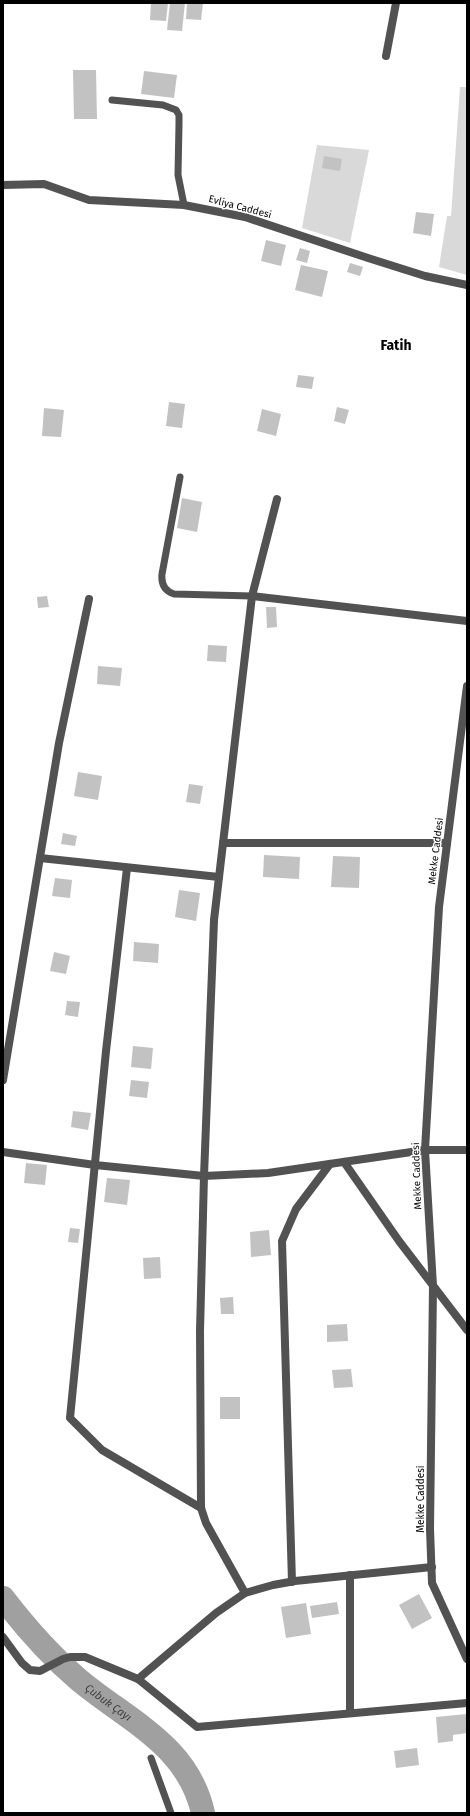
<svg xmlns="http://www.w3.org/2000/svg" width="470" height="1816" font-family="'Fira Sans',sans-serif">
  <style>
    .green { fill: #d9d9d9 }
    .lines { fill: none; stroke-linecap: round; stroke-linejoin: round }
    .river { stroke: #a0a0a0; stroke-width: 24 }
    .building { fill: #c2c2c2 }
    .service { stroke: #525252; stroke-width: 7 }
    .minor { stroke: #525252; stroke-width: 8 }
    .tertiary { stroke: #525252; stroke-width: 8 }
    .labels { text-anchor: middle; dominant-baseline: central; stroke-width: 3; stroke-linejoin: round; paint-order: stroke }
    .street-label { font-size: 10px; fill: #000; stroke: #fff }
    .water-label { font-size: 11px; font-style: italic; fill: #414141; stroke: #fff }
    .district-label { font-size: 14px; font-weight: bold; fill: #000; stroke: #fff }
  </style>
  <rect width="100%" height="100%" fill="#fff"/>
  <g class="green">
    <polygon points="460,87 467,87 467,275 439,267 447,216 451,216"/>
    <polygon points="317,145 369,150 350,243 302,228"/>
  </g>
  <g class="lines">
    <path class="river" id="s1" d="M3,1598C26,1628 51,1656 79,1680C128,1721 188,1745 203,1813"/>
  </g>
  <g class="building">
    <polygon points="151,3 168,3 166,21 150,20"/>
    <polygon points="170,3 185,3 182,31 167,30"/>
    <polygon points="187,3 203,3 201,20 186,19"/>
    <polygon points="73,70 96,70 97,119 74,119"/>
    <polygon points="144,71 177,75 174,98 141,94"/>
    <polygon points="324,156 342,159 340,171 322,168"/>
    <polygon points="416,212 434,214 431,236 413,233"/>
    <polygon points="266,240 286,245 281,266 261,261"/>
    <polygon points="300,248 310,251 307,263 296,260"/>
    <polygon points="350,263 363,267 360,276 347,272"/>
    <polygon points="301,265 328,271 322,297 295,290"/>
    <polygon points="298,375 314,377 312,389 296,387"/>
    <polygon points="169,402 185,404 182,428 166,426"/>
    <polygon points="337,407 349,410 345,424 334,421"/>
    <polygon points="44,408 64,410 61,437 42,436"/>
    <polygon points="262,409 281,414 276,436 257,431"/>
    <polygon points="182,498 202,502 197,532 177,528"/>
    <polygon points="47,596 49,607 38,608 37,597"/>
    <polygon points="266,607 276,607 277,627 267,628"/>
    <polygon points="208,645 227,646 226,662 207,661"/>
    <polygon points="98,666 122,668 120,686 97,684"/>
    <polygon points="78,772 102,776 98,800 74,796"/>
    <polygon points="189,784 203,786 200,804 186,802"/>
    <polygon points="63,833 77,836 75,846 61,844"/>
    <polygon points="264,855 300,857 299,879 263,877"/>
    <polygon points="333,856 360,857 359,888 331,887"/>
    <polygon points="55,878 72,880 70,898 52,896"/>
    <polygon points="179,890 200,893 196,921 175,917"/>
    <polygon points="134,942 159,944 158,963 133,961"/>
    <polygon points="54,952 70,956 66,974 50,971"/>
    <polygon points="67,1001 80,1002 78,1017 65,1015"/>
    <polygon points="133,1046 153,1048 151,1069 131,1067"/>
    <polygon points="131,1080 149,1082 147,1098 129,1096"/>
    <polygon points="73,1111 91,1113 88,1130 71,1127"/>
    <polygon points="26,1163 47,1165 45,1185 24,1183"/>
    <polygon points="107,1178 130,1180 127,1205 104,1202"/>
    <polygon points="70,1228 80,1229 78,1243 68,1242"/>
    <polygon points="269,1230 271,1255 251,1257 250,1232"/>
    <polygon points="160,1257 161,1278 144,1279 143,1258"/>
    <polygon points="233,1297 234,1314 221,1314 220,1298"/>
    <polygon points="347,1324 348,1341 327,1342 327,1325"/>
    <polygon points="351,1369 353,1387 334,1388 332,1370"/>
    <rect x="220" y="1397" width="20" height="22"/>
    <polygon points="419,1594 432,1618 412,1629 399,1605"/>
    <polygon points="337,1602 339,1614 312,1618 310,1606"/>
    <polygon points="306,1603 311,1634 286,1638 281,1607"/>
    <polygon points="467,1714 467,1733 453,1735 453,1741 438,1743 436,1717"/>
    <polygon points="417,1748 419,1765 396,1768 394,1751"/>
  </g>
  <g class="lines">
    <g class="service">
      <polyline points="112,100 163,105 176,110 179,115 179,124 178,175 184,205"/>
      <path d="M180,477L162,574C161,584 165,591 174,594L252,596"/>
      <polyline points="151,1758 171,1813"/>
    </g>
    <g class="minor">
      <polyline points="386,56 396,3"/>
      <polyline points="252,596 467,621"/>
      <polyline points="223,843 447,843"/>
      <polyline points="40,858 219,877"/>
      <polyline points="127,868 106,1051 70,1418 102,1450 201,1508"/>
      <polyline points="3,1080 59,743 89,599"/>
      <polyline points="3,1152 95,1165 204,1176 268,1173 425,1150 467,1150"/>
      <polyline points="344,1162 399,1241 467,1330"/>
      <polyline points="350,1575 350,1713"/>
      <polyline points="292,1582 282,1241 296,1209 330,1164"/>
      <polyline points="245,1593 206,1523 201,1508 200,1331 204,1176 214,920 252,596 277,499"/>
      <polyline points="3,1637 22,1663 30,1670 40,1671 63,1659 70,1657 85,1657 138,1679 216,1613 245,1593 273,1585 295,1581 432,1567"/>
      <polyline points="138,1679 197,1727 467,1703"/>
    </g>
    <g class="tertiary">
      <polyline points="3,185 44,184 89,200 184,205 245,217 368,258 425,276 467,285"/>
      <polyline points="467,686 439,907 425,1150 433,1286 430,1529 432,1583 467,1659"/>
    </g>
  </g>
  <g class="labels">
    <g class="street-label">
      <text transform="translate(240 207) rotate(15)">Evliya Caddesi</text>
      <text transform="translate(436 851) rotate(-83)">Mekke Caddesi</text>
      <text transform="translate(417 1176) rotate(-92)">Mekke Caddesi</text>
      <text transform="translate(421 1499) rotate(-90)">Mekke Caddesi</text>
    </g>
    <g class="water-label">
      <text stroke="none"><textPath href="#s1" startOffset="149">Çubuk Çayı</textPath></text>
    </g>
    <g class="district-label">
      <text x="396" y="345">Fatih</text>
    </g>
  </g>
  <rect width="470" height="1816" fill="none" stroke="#000000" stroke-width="8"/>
</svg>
